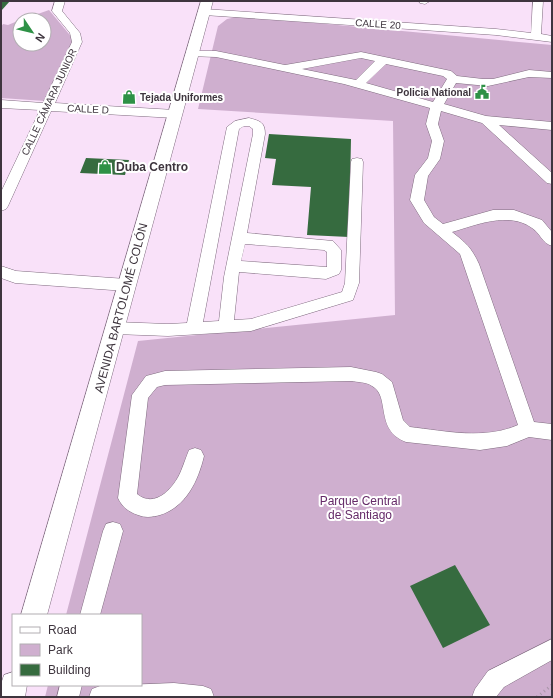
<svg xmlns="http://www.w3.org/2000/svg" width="553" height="698" font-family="Helvetica,sans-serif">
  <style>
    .green { fill: #cfafcf }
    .building { fill: #366b3f }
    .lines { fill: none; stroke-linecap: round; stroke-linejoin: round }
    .minor-casing { stroke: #7f6b7f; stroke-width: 1 }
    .major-casing { stroke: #7f6b7f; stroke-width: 1 }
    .path { stroke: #a896a8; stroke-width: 3; stroke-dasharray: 1 3.5; stroke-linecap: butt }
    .minor { fill: #fff; fill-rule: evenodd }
    .major { fill: #fff; fill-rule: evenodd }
    .labels { text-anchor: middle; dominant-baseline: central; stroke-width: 4; stroke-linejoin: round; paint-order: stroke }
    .far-street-label { font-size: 10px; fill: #3e353e; stroke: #fff }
    .far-poi-label { font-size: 10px; font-weight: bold; fill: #3e353e; stroke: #fff; text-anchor: end }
    .poi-label { font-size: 12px; font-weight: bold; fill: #3e353e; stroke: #fff; text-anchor: start }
    .street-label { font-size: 12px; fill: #3e353e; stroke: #fff }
    .park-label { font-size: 12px; fill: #652a68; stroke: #fff }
  </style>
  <rect width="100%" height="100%" fill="#f9e1f9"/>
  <g class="green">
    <polygon points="49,10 74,40 45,101 1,98 1,27 3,24 8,25 20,20 20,44 44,44 44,20 21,20"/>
    <polygon points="241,16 552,45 552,697 45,697 48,685 141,685 141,615 66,615 138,341 395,315 393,121 198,109 218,26 227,19"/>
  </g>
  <g class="building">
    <polygon points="1,1 10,1 1,11"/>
    <polygon points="269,134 351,139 349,237 307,235 311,187 272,185 276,159 265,158"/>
    <polygon points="86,158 129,160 125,175 80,173"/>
    <polygon points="455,565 490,625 443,648 410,586"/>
  </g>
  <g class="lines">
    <defs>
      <g id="minor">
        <polygon points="55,1 65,1 62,11 80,33 82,42 55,103 175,110 179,111 181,114 179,117 175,118 51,111 8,206 6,209 1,211 1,192 40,110 1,108 1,100 43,103 72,42 70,33 52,11"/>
        <polygon points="419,1 430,1 425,4 420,3"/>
        <polygon points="533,1 543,1 541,34 552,36 552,42 496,35 204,15 199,12 204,9 496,29 531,33"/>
        <path d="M192,51H216L285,65L361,52L451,71L457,76L483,79H493L529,70L552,72V78L529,77L488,86L456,83L444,104L486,116L552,122V130L499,125L552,173V184L547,183L482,123L441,111L438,124L444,141L440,159L428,176L424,200L434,217L443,224L493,210H514L542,220L552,232V246C542,243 540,233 532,228C509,211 476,225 452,232C466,243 471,247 479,264L534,422L552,424V440L529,437L507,446L480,450L406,442C374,430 391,396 372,386C367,382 357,382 351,381L165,385L157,387L148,398L137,494C155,509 174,488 181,471C184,464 186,457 189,450L195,448L201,450L204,456C198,481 186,507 160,515C153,517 145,518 138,515C129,512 122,507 118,498L132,395L146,376L165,371L351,367L376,372L382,374L392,382L403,420L410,427C446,431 484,440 518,425L460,254L424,223L410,200L415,175L428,158L432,141L426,124L430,108L344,84L216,57L188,56L186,54ZM361,58L375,61L356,80L302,69ZM386,64L443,76L447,79L433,102L366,83Z"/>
        <path d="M249,118C260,121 265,122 265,134L247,233L333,241L341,250V270L339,274L326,279L239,272L234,320L251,319L342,292L345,283L351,162L352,159L357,158L362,159L363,162L359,283L353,300L251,331L168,336L115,334L109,332L107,328L109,324L115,322L168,324L187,323L227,127L235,121ZM244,126H249L253,129V134L224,277L219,321L203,322L239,129ZM245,244L324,250L327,252V267L241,261Z"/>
        <polygon points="1,266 16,271 126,279 131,281 133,285 131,289 126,291 15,283 1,278"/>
        <polygon points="113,522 120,524 123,531 100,615 80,615 103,531 106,524"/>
        <polygon points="552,639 552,660 504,687 496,697 472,697 475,689 488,671"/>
        <polygon points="174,683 203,686 211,689 214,697 89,697 92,689 100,686"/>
        <polygon points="60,685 82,685 79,697 57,697"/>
      </g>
      <g id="major">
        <polygon points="201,1 213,1 47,615 21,615"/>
        <polygon points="13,672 13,685 27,685 25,697 1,697 1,684 4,675"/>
      </g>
    </defs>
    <use href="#minor" class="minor-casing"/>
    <use href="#major" class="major-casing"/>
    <polyline class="path" points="537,697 552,685"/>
    <use href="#minor" class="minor"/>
    <use href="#major" class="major"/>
  </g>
  <defs>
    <symbol id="civic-bare" viewBox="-9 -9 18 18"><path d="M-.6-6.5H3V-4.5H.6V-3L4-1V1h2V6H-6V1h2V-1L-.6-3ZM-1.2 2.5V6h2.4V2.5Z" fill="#2e9146" stroke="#fff" stroke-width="2.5" paint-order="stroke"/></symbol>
    <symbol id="shop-bare" viewBox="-9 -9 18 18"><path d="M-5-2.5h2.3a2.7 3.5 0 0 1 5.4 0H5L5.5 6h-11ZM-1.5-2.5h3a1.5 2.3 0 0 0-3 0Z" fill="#2e9146" stroke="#fff" stroke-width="2.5" paint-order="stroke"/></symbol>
  </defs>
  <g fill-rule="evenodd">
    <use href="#civic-bare" x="472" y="82" width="20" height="20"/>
    <use href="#shop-bare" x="119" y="87" width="20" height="20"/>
    <use href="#shop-bare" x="95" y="157" width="20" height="20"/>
  </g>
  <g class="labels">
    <g class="far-street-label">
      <text transform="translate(378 24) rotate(4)">CALLE 20</text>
      <text transform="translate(49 102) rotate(-65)">CALLE CÁMARA JUNIOR</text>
      <text transform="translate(88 109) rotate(3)">CALLE D</text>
    </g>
    <g class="far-poi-label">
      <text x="471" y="92">Policia National</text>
      <text x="140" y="97" text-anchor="start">Tejada Uniformes</text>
    </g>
    <g class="poi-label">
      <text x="116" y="167">Duba Centro</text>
    </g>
    <g class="street-label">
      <text transform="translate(121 308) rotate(-75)">AVENIDA BARTOLOMÉ COLÓN</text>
    </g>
    <g class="park-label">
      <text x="360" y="501">Parque Central<tspan x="360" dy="14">de Santiago</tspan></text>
    </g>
  </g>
  <rect width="553" height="698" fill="none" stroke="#3e353e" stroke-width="4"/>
  <rect x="12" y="614" width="130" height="72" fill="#ffffff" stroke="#b2aeb2"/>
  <rect x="20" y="627" width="20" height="6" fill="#ffffff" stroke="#b2aeb2"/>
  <text x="48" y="634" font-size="12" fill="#3e353e">Road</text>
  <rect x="20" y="644" width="20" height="12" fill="#cfafcf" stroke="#b2aeb2"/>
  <text x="48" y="654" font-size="12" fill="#3e353e">Park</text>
  <rect x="20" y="664" width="20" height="12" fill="#366b3f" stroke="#b2aeb2"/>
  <text x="48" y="674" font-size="12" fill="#3e353e">Building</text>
  <g transform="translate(32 32) rotate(125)"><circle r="19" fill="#ffffff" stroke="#b2aeb2"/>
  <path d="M0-3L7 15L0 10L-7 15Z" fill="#2e9146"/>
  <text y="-6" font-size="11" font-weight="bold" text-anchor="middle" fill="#3e353e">N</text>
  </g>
</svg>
